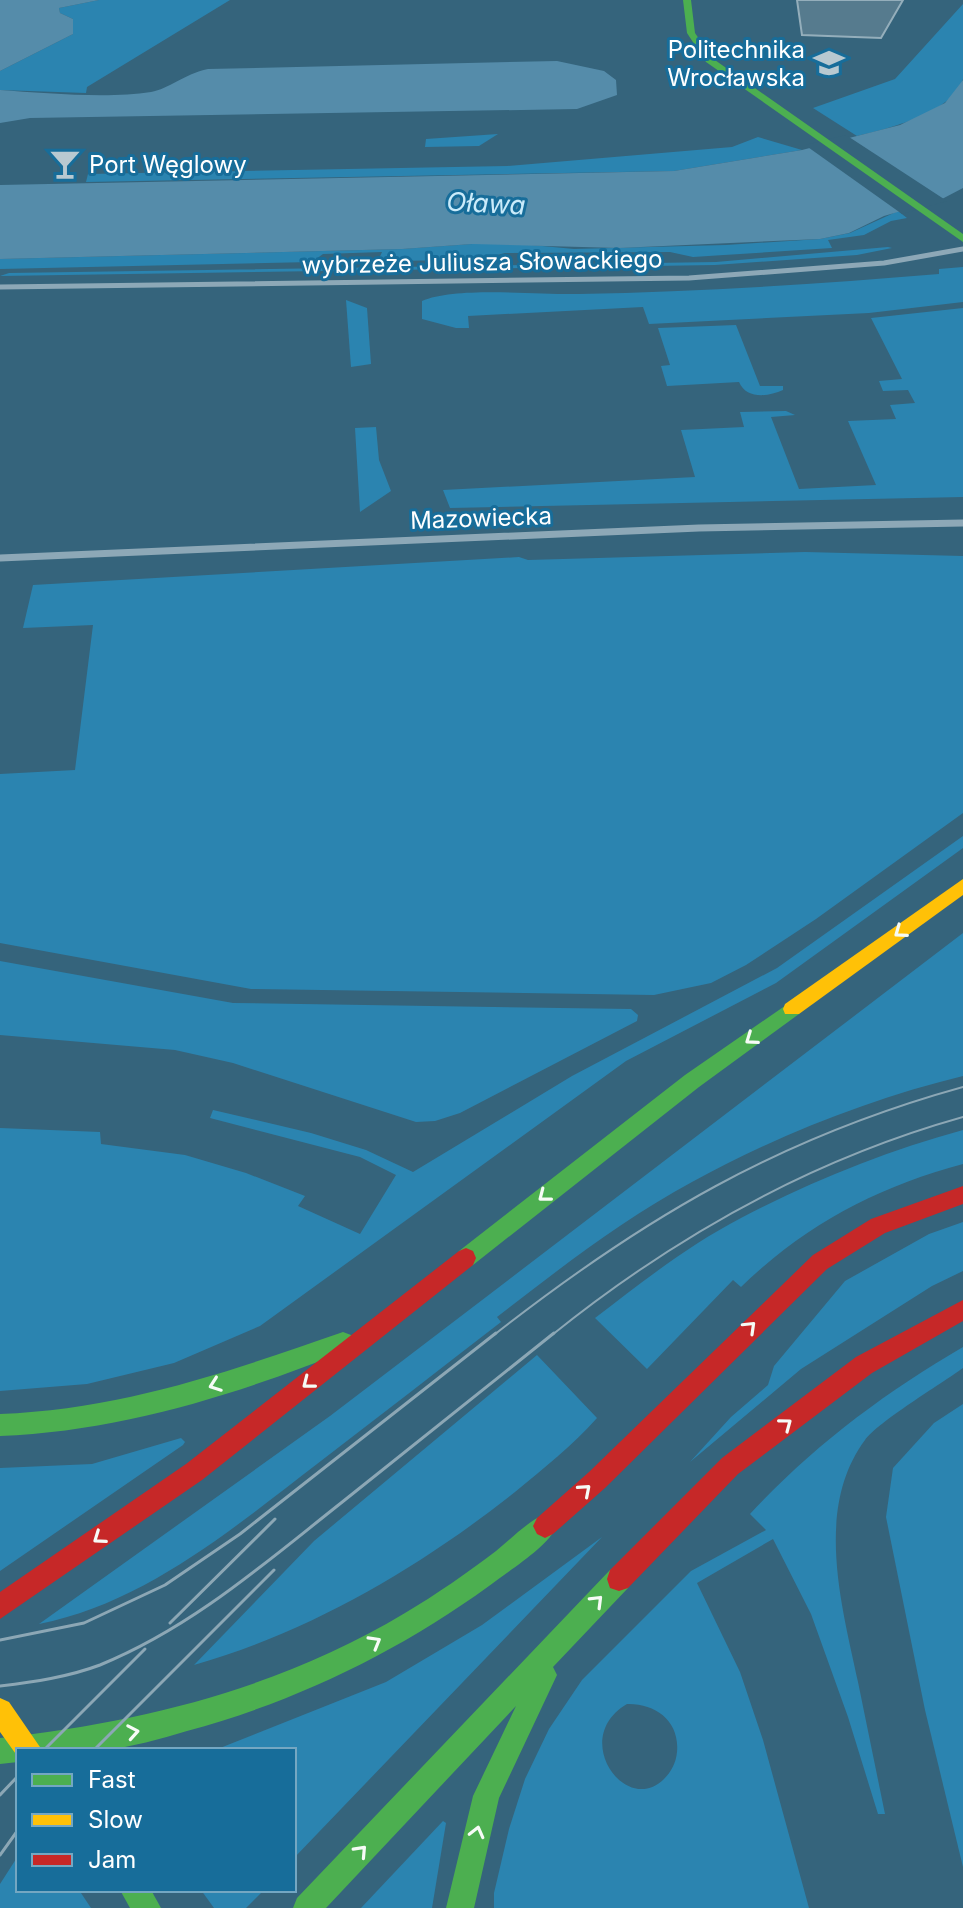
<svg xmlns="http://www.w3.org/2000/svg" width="963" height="1908" font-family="Inter,sans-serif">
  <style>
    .green { fill: #2b84b0; fill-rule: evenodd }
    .water { fill: #558caa }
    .pier { fill: #35647c }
    .building { fill: #567b8e; stroke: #94aebb; stroke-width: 2 }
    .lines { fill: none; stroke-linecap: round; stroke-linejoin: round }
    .street-far1 { stroke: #8da8b7; stroke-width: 5 }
    .street { stroke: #8da8b7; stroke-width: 7 }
    .fast { fill: #4caf50; fill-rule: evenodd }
    .slow { fill: #ffc107; fill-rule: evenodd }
    .jam { fill: #c62828; fill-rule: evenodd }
    .tram-far1 { stroke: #8ca7b5; stroke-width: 2 }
    .tram { stroke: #8ca7b5; stroke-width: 3 }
    .oneway { stroke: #f6fbf6 }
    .labels { text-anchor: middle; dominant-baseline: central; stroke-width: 6; stroke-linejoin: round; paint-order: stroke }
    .far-poi-label { font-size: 24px; fill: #fff; stroke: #176d9a; text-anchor: end }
    .far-street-label { font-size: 24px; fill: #fff; stroke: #176d9a }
    .far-water-label { font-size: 26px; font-style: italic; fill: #caebfa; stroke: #176d9a }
  </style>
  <rect width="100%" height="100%" fill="#35647c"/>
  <g class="green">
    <polygon points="99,0 230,0 87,87 86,93 0,90 0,71 73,34 73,19 60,13 59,8"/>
    <path d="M963,4C963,22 963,63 963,79C953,113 887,129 857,136L813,108L895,79Z"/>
    <polygon points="498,134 479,146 425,147 426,139"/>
    <polygon points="758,137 802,150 674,171 86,182 88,174 507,166 732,147"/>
    <polygon points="898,211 907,218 891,221 864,235 828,240 832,248 693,257 670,252 505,253 477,260 378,261 382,252 323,254 312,262 0,269 0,259 402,249 472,244 521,244 574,249 726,245 820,239 850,233"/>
    <polygon points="888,247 892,248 857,255 715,265 0,276 9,273 716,262"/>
    <path d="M963,267V302L869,313L649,324L643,307L468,316L469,328H456L422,319V301C456,286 538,295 579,294C700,292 819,284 939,274V269Z"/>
    <polygon points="346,300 367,308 371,364 351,367"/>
    <polygon points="963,308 963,497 450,508 443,490 695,477 681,430 744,427 740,412 786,411 795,415 771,417 799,489 876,485 848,421 896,419 890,405 915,403 908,390 883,391 879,381 902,379 871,318"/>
    <path d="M736,325L760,386H783V390C768,397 746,399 739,382L667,386L661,366L670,365L658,328Z"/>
    <polygon points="376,427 379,460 391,491 360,512 355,428"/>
    <polygon points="805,552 963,556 963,813 816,919 746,965 711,983 654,995 251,989 0,943 0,774 75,770 93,625 23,628 33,585 519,557 528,560"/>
    <polygon points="963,836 963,848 776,983 626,1061 260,1326 174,1363 87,1384 0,1391 0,1128 100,1132 101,1144 185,1155 246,1173 305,1196 298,1206 360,1234 396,1175 360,1157 210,1118 213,1110 311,1133 366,1150 413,1172 572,1076 777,968"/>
    <path d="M963,933V1076C872,1098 773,1137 692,1182C622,1220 559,1269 497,1317L501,1322C439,1370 378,1417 317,1464C232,1529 145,1603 39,1624L330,1416Z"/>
    <polygon points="0,961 233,1003 631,1009 638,1015 637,1021 460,1113 435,1121 416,1122 233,1063 175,1050 0,1035"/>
    <path d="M963,1130V1164C877,1187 805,1225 741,1287L733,1280L647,1369L595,1318C642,1282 689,1245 741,1218C812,1181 886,1151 963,1130Z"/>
    <polygon points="963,1222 963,1271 932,1286 801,1369 690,1462 731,1417 768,1385 774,1366 845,1281 929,1234"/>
    <path d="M963,1347V1368C941,1384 878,1422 865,1440C814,1509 842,1606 858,1682C867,1726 876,1770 885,1814H878L848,1717L811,1614L773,1539L697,1583L740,1672L763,1740L809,1908H494V1893L509,1829L525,1779L549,1729L582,1680L691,1571L766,1530L750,1514C812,1447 884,1393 963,1347ZM627,1704C655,1703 680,1721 677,1752C676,1763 671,1772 664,1779C626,1817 569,1738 627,1704Z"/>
    <path d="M537,1355L597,1418C573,1445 543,1469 515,1492C419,1568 312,1631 194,1665L314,1541Z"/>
    <polygon points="963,1404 963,1867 925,1710 886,1517 893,1468 934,1423"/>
    <polygon points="181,1438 185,1442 183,1445 0,1571 0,1468 92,1464"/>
    <polygon points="602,1537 294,1858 294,1750 215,1750 386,1682 482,1625"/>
    <polygon points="443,1821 446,1823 432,1908 361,1908"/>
    <polygon points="18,1856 18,1890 79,1890 91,1908 0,1908 0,1884"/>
    <polygon points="201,1890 264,1890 246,1908 214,1908"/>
  </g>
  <g class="water">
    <polygon points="0,0 99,0 59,8 60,13 73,19 73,34 0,71"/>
    <path d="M557,61L604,71L616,80L617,95L577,109L30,118L0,123V90C43,93 108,99 151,92C169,89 184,74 208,69Z"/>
    <polygon points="963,80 963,188 942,199 884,216 849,233 820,239 619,248 472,244 402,249 0,259 0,185 674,171 802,150 900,125 945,103"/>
  </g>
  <polygon class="pier" points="846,135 947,201 902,214 805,145"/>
  <polygon class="building" points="797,0 903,0 881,38 802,35"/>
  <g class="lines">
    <polyline class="street-far1" points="0,287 689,278 884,263 963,249"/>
    <polyline class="street" points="0,558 699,528 963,523"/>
    <g class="fast">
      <polygon points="683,0 691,0 695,33 712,58 963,234 963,242 706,62 687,33"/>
      <polygon points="792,1001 799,1004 801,1009 799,1014 699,1087 473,1265 466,1268 459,1265 456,1258 459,1251 685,1075"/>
      <path d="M343,1332L351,1335L354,1342L351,1349C238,1394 122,1431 0,1436V1414C123,1409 228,1372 343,1332Z"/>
      <path d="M545,1514L553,1518L557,1526C548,1547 507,1572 489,1586C398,1652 295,1702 187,1731C160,1739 132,1747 104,1750C76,1753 46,1750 18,1750V1762L0,1764V1738C144,1722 280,1688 405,1613C437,1594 467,1573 496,1551C512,1538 527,1522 545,1514Z"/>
      <polygon points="619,1567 628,1570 631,1579 628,1588 553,1667 557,1675 499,1798 474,1908 446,1908 473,1796 516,1706 326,1908 293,1908 297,1898 610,1570"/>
      <polygon points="120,1890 151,1890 161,1908 130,1908"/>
    </g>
    <g class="slow">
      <polygon points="963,879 963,895 799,1014 785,1014 783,1009 785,1004"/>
      <polygon points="0,1698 9,1702 42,1750 18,1750 18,1757 0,1732"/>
    </g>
    <g class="jam">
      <polygon points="963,1186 963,1204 885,1233 827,1269 605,1488 553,1534 545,1538 537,1534 533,1526 537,1518 589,1472 813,1255 871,1219"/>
      <polygon points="466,1248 473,1251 476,1258 473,1265 202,1480 0,1619 0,1592 186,1464 459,1251"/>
      <polygon points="963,1300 963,1321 872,1373 738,1474 628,1588 619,1591 610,1588 607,1579 610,1570 722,1458 856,1357"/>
    </g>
    <g class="tram-far1">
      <path d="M494,1335C643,1218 779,1138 963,1087"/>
      <path d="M552,1335C675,1236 810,1160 963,1117"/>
    </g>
    <g class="tram">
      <polyline points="170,1623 275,1519"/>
      <polyline points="0,1640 84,1623 165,1585 240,1534 496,1333"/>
      <path d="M0,1686C34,1682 68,1677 100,1665C191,1628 265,1563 341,1503C412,1447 483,1390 554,1333"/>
      <polyline points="44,1750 145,1649"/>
      <polyline points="94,1750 274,1570"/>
      <polyline points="0,1795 18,1776"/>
      <polyline points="0,1855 18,1830"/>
    </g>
  </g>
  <defs><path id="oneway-chevron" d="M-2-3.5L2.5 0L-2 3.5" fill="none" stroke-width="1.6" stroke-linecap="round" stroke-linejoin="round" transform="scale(2)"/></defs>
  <g class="oneway">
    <use href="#oneway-chevron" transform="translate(900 932) rotate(144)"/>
    <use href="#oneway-chevron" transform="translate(751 1039) rotate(145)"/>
    <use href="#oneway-chevron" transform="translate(544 1196) rotate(142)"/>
    <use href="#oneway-chevron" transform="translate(750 1327) rotate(-44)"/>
    <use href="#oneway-chevron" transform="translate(308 1383) rotate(142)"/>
    <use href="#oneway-chevron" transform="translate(215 1385) rotate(160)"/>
    <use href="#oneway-chevron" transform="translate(786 1424) rotate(-37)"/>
    <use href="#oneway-chevron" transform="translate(585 1490) rotate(-41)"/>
    <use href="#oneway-chevron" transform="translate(99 1538) rotate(145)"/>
    <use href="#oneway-chevron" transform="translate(597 1601) rotate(-45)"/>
    <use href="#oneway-chevron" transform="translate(375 1642) rotate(-30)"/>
    <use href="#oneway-chevron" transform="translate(133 1732) rotate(-10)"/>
    <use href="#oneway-chevron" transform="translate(477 1832) rotate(-76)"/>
    <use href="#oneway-chevron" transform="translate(361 1851) rotate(-47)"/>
  </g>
  <defs>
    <symbol id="university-bare" viewBox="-9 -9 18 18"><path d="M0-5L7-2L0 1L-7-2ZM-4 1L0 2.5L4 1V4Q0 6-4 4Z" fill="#b8c9d1" stroke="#176d9a" stroke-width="2.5" paint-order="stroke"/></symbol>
    <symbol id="bar-bare" viewBox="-9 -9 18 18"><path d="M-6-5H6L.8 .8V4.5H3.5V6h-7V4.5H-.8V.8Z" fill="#b8c9d1" stroke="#176d9a" stroke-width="2.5" paint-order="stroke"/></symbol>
  </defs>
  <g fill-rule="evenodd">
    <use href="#university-bare" x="807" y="41" width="44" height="44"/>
    <use href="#bar-bare" x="43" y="142" width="44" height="44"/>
  </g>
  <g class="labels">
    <g class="far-poi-label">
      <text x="805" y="49">Politechnika<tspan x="805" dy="28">Wrocławska</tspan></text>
      <text x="89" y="164" text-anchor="start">Port Węglowy</text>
    </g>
    <g class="far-street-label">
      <text transform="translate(482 262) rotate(-1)">wybrzeże Juliusza Słowackiego</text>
      <text transform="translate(481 518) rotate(-2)">Mazowiecka</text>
    </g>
    <g class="far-water-label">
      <text transform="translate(486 203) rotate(3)">Oława</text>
    </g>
  </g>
  <rect x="16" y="1748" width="280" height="144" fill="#176d9a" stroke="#74a7c2" stroke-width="2"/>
  <rect x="32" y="1774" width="40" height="12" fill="#4caf50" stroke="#74a7c2" stroke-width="2"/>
  <text x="88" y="1788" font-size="24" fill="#ffffff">Fast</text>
  <rect x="32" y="1814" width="40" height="12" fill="#ffc107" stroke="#74a7c2" stroke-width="2"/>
  <text x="88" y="1828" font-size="24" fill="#ffffff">Slow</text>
  <rect x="32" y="1854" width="40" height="12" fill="#c62828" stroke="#74a7c2" stroke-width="2"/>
  <text x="88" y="1868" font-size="24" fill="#ffffff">Jam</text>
</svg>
